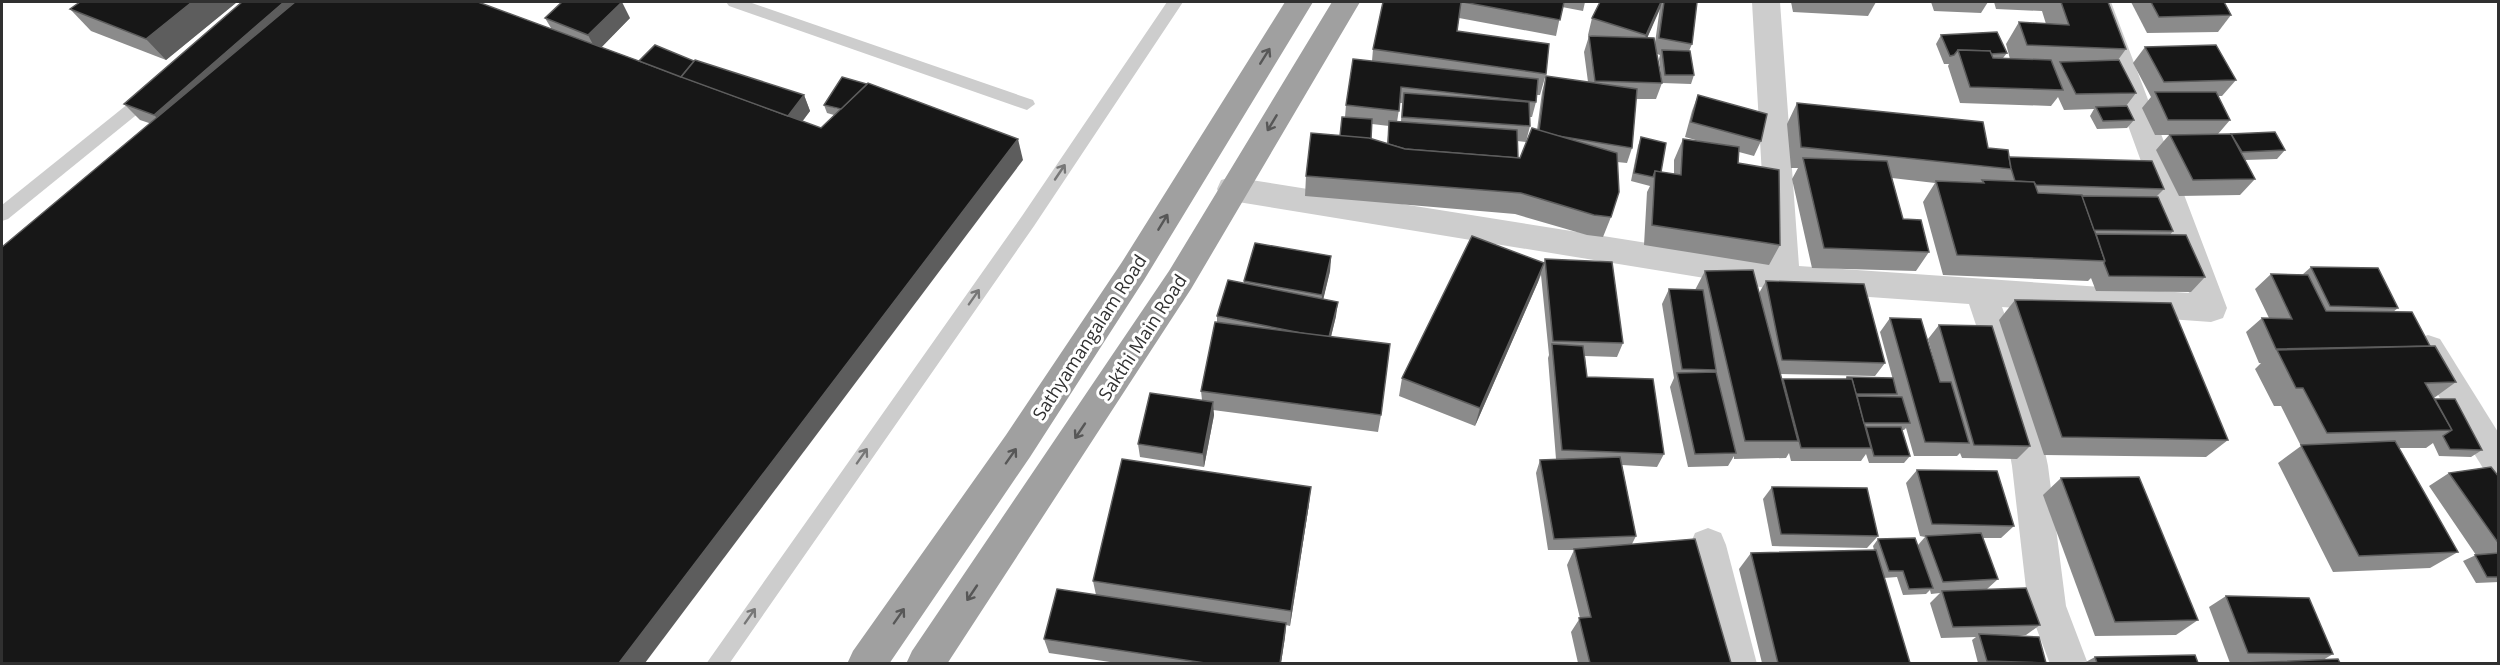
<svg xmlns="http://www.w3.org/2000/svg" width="2500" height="665" font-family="'Open Sans',sans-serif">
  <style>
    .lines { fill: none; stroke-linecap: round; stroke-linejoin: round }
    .service { fill: #cdcdcd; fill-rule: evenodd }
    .minor { fill: #cdcdcd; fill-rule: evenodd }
    .trunk { fill: #a0a0a0; fill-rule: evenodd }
    .wall { fill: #8b8b8b; fill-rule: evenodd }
    .shaded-wall { fill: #5d5d5d }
    .building { fill: #171717; stroke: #5d5d5d; stroke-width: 1.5 }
    .oneway { stroke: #575757 }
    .oneway2 { stroke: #777 }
    .labels { text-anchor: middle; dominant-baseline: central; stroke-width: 6; stroke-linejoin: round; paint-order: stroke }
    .street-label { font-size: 18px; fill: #303030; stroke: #fff }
  </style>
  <rect width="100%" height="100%" fill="#fff"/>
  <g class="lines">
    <g class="service">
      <polygon points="726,2 749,2 1033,100 1035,104 1027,110 1021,108 729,6"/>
      <polygon points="1167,2 1183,2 1034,226 729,664 706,664 1022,216"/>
      <polygon points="150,89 158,95 156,99 8,219 2,221 2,205 144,91"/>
    </g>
    <g class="minor">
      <polygon points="1752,2 1780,2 1799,266 2189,293 2083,2 2111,2 2227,308 2223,318 2211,322 2002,307 2033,394 2048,466 2066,606 2088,664 2050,664 2028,606 2012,466 1999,394 1969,304 1784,291 1232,201 1221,198 1217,189 1221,180 1232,177 1767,262"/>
      <polygon points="2428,335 2440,339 2498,432 2498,477 2486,473 2416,359 2411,349 2416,339"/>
      <polygon points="1708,528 1721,533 1726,545 1757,664 1719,664 1690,545 1695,533"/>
    </g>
    <g class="trunk">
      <polygon points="1285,2 1313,2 1144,280 1030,457 889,664 847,664 853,651 1006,435 1122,262"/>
      <polygon points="1332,2 1360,2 1191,289 947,664 906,664 912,651 1169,271"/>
    </g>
  </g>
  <g class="wall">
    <polygon points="237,2 166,60 91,31 70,9"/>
    <path d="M1383,2H1585L1583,11L1562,7L1556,36L1459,18L1457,31L1546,74L1540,95H1537L1536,102L1532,117H1530V126L1526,142L1517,141V158H1520L1537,130L1542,92L1546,76L1588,82L1584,52L1589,36H1592L1588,35L1592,18L1600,2H1697L1692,44L1689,51L1694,75L1691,84L1662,83L1659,59L1660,55L1657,54L1662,83L1656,99H1636L1632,148L1627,163L1617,162L1611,217L1603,237L1587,235L1515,214L1305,196L1306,176L1340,136L1345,117L1346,105L1372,61L1373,49ZM1660,7L1655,43L1647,38ZM1400,103H1402L1401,122H1397ZM1372,124L1389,126L1387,144L1371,139Z"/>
    <polygon points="1791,2 1876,2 1868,16 1793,12"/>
    <polygon points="1931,2 1988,2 1981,13 1934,11"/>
    <polygon points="1994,2 2108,2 2126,49 2118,60 2136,93 2126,106 2134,120 2127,128 2097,129 2090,116 2094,109 2064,110 2058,97 2051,106 1960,103 1948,66 1949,64 1944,64 1936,44 1941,35 2007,53 2003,58 2010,59 2006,44 2019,22 2046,24 2042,11 1996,9"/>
    <polygon points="2131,2 2224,2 2231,15 2218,32 2147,33"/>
    <polygon points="545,18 630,18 601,47 639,61 694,61 804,95 810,111 802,122 821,128 834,115 827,113 824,105 1023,160 149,123 140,120 124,104 551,28"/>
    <polygon points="2145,47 2236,80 2222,96 2218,96 2230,120 2218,134 2285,150 2277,159 2245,160 2255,179 2240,195 2179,196 2156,150 2169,135 2155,135 2142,108 2151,97 2133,63"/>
    <polygon points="1698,95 1761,141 1754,156 1739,152 1738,163 1780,245 1769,265 1644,245 1647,192 1650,186 1631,181 1638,146 1641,137 1661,172 1674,174 1674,160 1683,139 1699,141 1685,137 1692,111"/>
    <polygon points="1797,103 1988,148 2009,157 2164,189 2156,197 2173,231 2170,235 2205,277 2191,292 2096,291 2091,278 2088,281 1943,275 1923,202 1935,183 1892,178 1903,219 1929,252 1916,271 1812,268 1792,179 1798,168 1791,168 1787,124"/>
    <polygon points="1331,256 1330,271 1323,299 1336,316 1331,337 1381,415 1378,432 1213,410 1214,415 1204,467 1140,457 1138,444 1202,400 1201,391 1217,322 1217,316 1244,283 1244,281"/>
    <polygon points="1545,259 1623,343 1617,357 1585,356 1587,377 1664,454 1657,467 1622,465 1636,536 1632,544 1731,663 1578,663 1571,632 1580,618 1567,565 1574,550 1548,550 1536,473 1540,460 1556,459 1548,358 1549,355 1541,275 1538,282 1475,426 1399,396 1402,378 1544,263"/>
    <polygon points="2311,267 2398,308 2393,312 2430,346 2456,382 2434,398 2482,450 2471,457 2439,456 2433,443 2426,448 2399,448 2458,552 2430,568 2333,572 2278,463 2301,446 2281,406 2274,406 2255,369 2261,363 2259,363 2246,332 2262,318 2269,318 2255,289 2271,274 2302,275"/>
    <polygon points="1705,271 1759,293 1766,281 1885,363 1875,376 1780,374 1782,381 1783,379 1846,379 1847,377 1896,391 1880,332 1890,318 1940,382 1928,339 1939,325 2030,446 2017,459 1962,458 1960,453 1957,456 1914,456 1906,428 1904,430 1902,430 1910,456 1904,463 1869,463 1866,454 1861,461 1791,461 1789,453 1786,458 1734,459 1734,456 1728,466 1688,467 1670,387 1674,378 1662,304 1669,289 1695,290"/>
    <polygon points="2015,300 2228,440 2206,457 2044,455 1999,320"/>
    <polygon points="1917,470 2014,526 2001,538 1982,538 1998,579 1986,590 2040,625 2026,635 2017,636 2046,663 1978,663 1972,640 1976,637 1941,638 1930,603 1940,593 1931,594 1930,590 1926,594 1903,595 1897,577 1884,578 1910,663 1762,663 1739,569 1751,553 1874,550 1873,546 1878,539 1918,545 1925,537 1920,536 1906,483"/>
    <polygon points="2449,473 2499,477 2499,582 2476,583 2463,561 2476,555 2429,486"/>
    <polygon points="2061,478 2198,620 2176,635 2095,636 2043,495"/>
    <polygon points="1772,487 1878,536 1867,548 1772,546 1763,499"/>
    <polygon points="1309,504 1290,626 1286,625 1285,637 1281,663 1117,663 1049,653 1044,639 1096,595 1093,581"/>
    <polygon points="2226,596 2333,654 2323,660 2246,663 2230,663 2209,607"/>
    <polygon points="2095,657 2198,663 2084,663"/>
  </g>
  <g class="shaded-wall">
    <polygon points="192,2 237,2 166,60 146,39"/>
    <polygon points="284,2 315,2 170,131 154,115"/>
    <polygon points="622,2 630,18 597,52 588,35"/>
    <polygon points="1661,2 1662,2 1660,9 1641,52 1646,35"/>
    <polygon points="804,95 810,111 794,132 788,116"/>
    <polygon points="1018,139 1023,160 645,663 619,663"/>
    <polygon points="1331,256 1330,271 1321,309 1322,295"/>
    <polygon points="1544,263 1538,282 1475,426 1480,408"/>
    <polygon points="1338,302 1336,316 1327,352 1329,338"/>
    <polygon points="1213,402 1214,415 1204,467 1203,454"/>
    <polygon points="1311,487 1309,504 1290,626 1291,611"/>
    <polygon points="1286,623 1285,637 1281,663 1280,663"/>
  </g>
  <g class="building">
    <polygon points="80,2 192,2 146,39 70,9"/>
    <polygon points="242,2 284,2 154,115 124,104"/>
    <polygon points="295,2 478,2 821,128 868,83 1018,139 619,663 2,663 2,247"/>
    <polygon points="562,2 622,2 588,35 545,18"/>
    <polygon points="1383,2 1461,2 1457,31 1549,44 1546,74 1373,49"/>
    <polygon points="1463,2 1564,2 1560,20"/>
    <polygon points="1600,2 1661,2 1646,35 1592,18"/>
    <polygon points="1664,2 1697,2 1692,44 1659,38"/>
    <polygon points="2061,2 2108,2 2126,49 2027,45 2019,22 2069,25"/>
    <polygon points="2151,2 2224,2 2231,15 2159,17"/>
    <polygon points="1997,32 2007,53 1991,54 1990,51 1958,50 1954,55 1950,56 1941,35"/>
    <polygon points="1589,36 1654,38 1662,83 1595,81"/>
    <polygon points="655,45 694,61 681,77 639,61"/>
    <polygon points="2216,45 2236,80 2164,82 2145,47"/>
    <polygon points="1662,50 1690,51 1694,75 1665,75"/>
    <polygon points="1958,50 1990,51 1993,58 2051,60 2063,90 1970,87"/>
    <polygon points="1353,59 1538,79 1536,102 1401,87 1399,111 1346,105"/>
    <polygon points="695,60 804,95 788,116 681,77"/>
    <polygon points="2119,60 2136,93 2076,94 2060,62"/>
    <polygon points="1546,76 1637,89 1632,148 1558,136 1539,131"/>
    <polygon points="842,77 867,84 841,109 824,105"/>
    <polygon points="2155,92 2216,92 2230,120 2168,120"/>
    <polygon points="1404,93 1529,102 1530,126 1402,117"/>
    <polygon points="1698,95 1767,114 1761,141 1691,122"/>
    <polygon points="1797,103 1983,122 1988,148 2008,150 2011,169 1801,147"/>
    <polygon points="2127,106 2134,120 2103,121 2096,107"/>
    <polygon points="1342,117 1372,119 1371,139 1340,136"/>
    <polygon points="1389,121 1517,130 1518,158 1405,149 1388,144"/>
    <polygon points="1532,128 1617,153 1619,192 1611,217 1594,215 1521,193 1306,176 1311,133 1369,138 1405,149 1520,158"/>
    <polygon points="2275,132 2285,150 2242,152 2231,134"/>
    <polygon points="2231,134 2255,179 2193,180 2170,135"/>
    <polygon points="1641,137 1666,143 1661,172 1655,171 1653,177 1634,173"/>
    <polygon points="1683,139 1739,147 1738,163 1779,170 1780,245 1652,225 1655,171 1681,175"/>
    <polygon points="2009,157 2152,161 2164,189 2036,185 2034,182 2015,181 2011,168"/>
    <polygon points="1803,158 1887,161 1903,219 1921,220 1929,252 1824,248"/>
    <polygon points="1982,180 2034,182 2038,193 2082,195 2105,261 1957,255 1936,181 1984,183"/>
    <polygon points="2082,196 2158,197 2173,231 2094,230"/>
    <polygon points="2096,234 2186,235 2205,277 2109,276 2104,263 2105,261"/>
    <polygon points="1472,236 1544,263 1480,408 1402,378"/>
    <polygon points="1255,243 1331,256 1322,295 1244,281"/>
    <polygon points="1545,259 1612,262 1623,343 1553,341"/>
    <polygon points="2311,267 2378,268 2398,308 2330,306"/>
    <polygon points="1753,270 1798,441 1745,441 1705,271"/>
    <polygon points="2271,274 2308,275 2326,311 2412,312 2430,346 2276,349 2262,318 2292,319"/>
    <polygon points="1228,280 1338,302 1329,337 1306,334 1217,316"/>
    <polygon points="1766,281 1864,284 1885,363 1782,360"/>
    <polygon points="1669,289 1703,290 1716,370 1682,369"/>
    <polygon points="2015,300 2171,303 2228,440 2062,437"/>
    <polygon points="1890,318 1921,319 1940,382 1951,382 1969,443 1925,442"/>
    <polygon points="1215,322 1390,344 1381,415 1201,391"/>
    <polygon points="1939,325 1992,326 2030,446 1974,445"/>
    <polygon points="1552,344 1583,346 1587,377 1653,379 1664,454 1562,450"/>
    <polygon points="2435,346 2456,382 2425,383 2452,430 2327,433 2303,388 2296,388 2277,350"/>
    <polygon points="1716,372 1736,453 1695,454 1677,373"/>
    <polygon points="1847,377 1893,378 1897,394 1856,394 1852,379 1847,379"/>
    <polygon points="1783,379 1852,379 1871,448 1801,448"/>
    <polygon points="1150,393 1213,402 1203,454 1138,444"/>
    <polygon points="1857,396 1902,397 1910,423 1864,423"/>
    <polygon points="2435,399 2455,399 2482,450 2450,449 2443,436 2452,430"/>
    <polygon points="1866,427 1901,427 1910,456 1874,456"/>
    <polygon points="2395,441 2458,552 2359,556 2301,445"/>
    <polygon points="1620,457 1636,536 1554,539 1540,460"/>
    <polygon points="1122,459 1311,487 1291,611 1093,581"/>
    <polygon points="2491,467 2499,477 2499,544 2449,473"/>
    <polygon points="1917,470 1997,471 2014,526 1932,524"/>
    <polygon points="2139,477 2198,620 2115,622 2061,478"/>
    <polygon points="1772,487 1867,488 1878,536 1781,534"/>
    <polygon points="1981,533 1998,579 1943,582 1926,536"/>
    <polygon points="1915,538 1933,588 1909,589 1903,571 1889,571 1878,539"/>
    <polygon points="1695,539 1731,663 1590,663 1579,618 1591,617 1574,549"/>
    <polygon points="1876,550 1910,663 1778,663 1751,553"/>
    <polygon points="2499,553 2499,577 2487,577 2475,555"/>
    <polygon points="2026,588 2040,625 1953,627 1942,591"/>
    <polygon points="1057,589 1286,623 1280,663 1205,663 1044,639"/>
    <polygon points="2226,596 2309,598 2333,654 2248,653"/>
    <polygon points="1979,634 2039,637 2046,663 1987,661"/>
    <polygon points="2195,655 2198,663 2097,663 2095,657"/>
    <polygon points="2338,659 2340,663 2244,663"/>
  </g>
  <defs><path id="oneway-shaft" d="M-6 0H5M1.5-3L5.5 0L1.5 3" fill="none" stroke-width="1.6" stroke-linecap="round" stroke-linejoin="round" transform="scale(1.5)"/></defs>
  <g class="oneway">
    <use href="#oneway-shaft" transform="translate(1265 56) rotate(-58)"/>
    <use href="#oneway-shaft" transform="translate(1272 123) rotate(121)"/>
    <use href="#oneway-shaft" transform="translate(1163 222) rotate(-59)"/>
    <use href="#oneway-shaft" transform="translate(1080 431) rotate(124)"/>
    <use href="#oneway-shaft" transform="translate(1011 456) rotate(-55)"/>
    <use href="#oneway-shaft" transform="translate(972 593) rotate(124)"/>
    <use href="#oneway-shaft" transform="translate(899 616) rotate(-55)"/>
  </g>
  <g class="oneway2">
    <use href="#oneway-shaft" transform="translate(1060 172) rotate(-56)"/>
    <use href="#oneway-shaft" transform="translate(974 297) rotate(-55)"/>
    <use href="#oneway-shaft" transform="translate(862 456) rotate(-55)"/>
    <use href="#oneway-shaft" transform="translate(750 616) rotate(-55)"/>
  </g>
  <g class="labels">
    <g class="street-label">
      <text transform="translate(1089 337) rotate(-57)">Sathyamangalam Road</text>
      <text transform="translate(1142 337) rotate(-57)">Sakthi Main Road</text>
    </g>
  </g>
  <rect width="2500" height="665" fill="none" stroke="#303030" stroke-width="6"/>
</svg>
